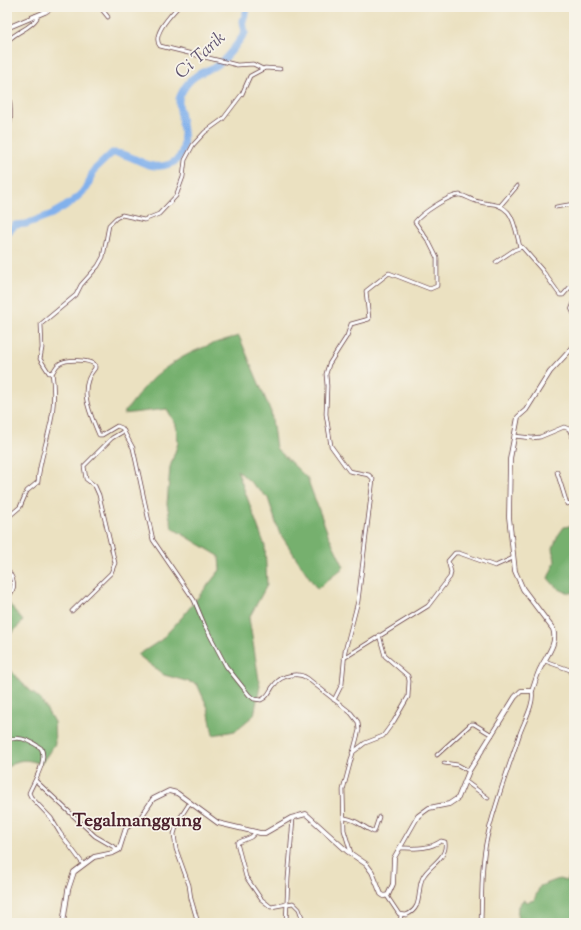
<svg xmlns="http://www.w3.org/2000/svg" width="581" height="930" font-family="'Sorts Mill Goudy',serif">
  <style>
    .forest { fill: #76b06e; stroke: #60684c }
    .lines { fill: none; stroke-linecap: round; stroke-linejoin: round }
    .river { stroke: #82b1ec; stroke-width: 7 }
    .minor-casing { stroke: #623c42; stroke-width: 4.5 }
    .tertiary-casing { stroke: #623c42; stroke-width: 5.5 }
    .minor { stroke: #fff; stroke-width: 3 }
    .tertiary { stroke: #fff; stroke-width: 4 }
    .labels { text-anchor: middle; dominant-baseline: central; stroke-width: 3.5; stroke-linejoin: round; paint-order: stroke }
    .water-label { font-size: 18px; font-style: italic; fill: #5e526f; stroke: #f7f3e8 }
    .quarter-label { font-size: 19px; font-weight: bold; fill: #4a1f2b; stroke: #f7f3e8 }
  </style>
  <rect width="100%" height="100%" fill="#f7f3e8"/>
  <filter id="ink" filterUnits="userSpaceOnUse"><feTurbulence type="fractalNoise" baseFrequency=".025" numOctaves="2"/><feDisplacementMap in="SourceGraphic" scale="8" xChannelSelector="R" yChannelSelector="G"/><feConvolveMatrix kernelMatrix="1 2 1 2 8 2 1 2 1" color-interpolation-filters="sRGB"/></filter>
  <filter id="wash" filterUnits="userSpaceOnUse"><feTurbulence type="fractalNoise" baseFrequency=".012" numOctaves="4" result="noise"/><feDisplacementMap in="SourceGraphic" scale="16" xChannelSelector="R" yChannelSelector="G"/><feGaussianBlur stdDeviation="0.9" result="paint"/><feColorMatrix in="noise" values="0 0 0 0 0 0 0 0 0 0 0 0 0 0 0 0 0 1.4 0 .05"/><feComposite in="paint" operator="in"/></filter>
  <g filter="url(#wash)">
    <rect width="100%" height="100%" fill="#ebe1c1"/>
    <g class="forest">
      <path d="M239,336L271,412L276,448L307,478L328,534L344,567L317,589L279,532L268,498L237,470L265,546L267,585L249,618L260,686L254,715L235,731L213,735L208,708L197,684L164,675L138,655L161,640L183,616L220,570L219,556L172,528L167,504L170,467L178,443L176,425L167,409L123,414C133,402 142,389 153,378C178,356 207,344 239,336Z"/>
      <path d="M574,525V593C562,593 555,587 548,578L555,562L553,548L557,537L564,527Z"/>
      <polygon points="7,601 23,621 12,633 7,633"/>
      <path d="M7,666L22,683L41,700L54,722L55,744L41,764C27,759 18,758 7,768Z"/>
      <polygon points="574,855 574,923 517,923 518,906 523,900 528,902 534,900 540,886 559,879 566,881 573,868"/>
    </g>
    <g class="lines">
      <path class="river" d="M7,234L15,225L26,224L52,214L72,202L87,188L93,171L112,153C134,152 146,173 170,164C195,155 178,116 179,99C180,95 185,86 188,83C196,72 209,71 219,64C229,56 237,44 245,33L243,21L248,7"/>
    </g>
  </g>
  <g filter="url(#ink)">
    <g class="lines">
      <defs>
        <g id="minor">
          <polyline points="65,7 66,7"/>
          <polyline points="100,7 108,17"/>
          <path d="M178,7C171,15 151,35 160,46L237,65L253,64L263,69"/>
          <path d="M9,40C17,31 30,29 37,18L35,16"/>
          <path d="M280,69L265,68L250,76L242,94L223,119L205,132L193,145L185,160L183,177L176,196L159,214L144,220L122,215L116,218L109,225L103,257L98,266L81,285L76,295L41,324L42,348L40,359L49,373L53,372C55,369 56,366 59,364C66,359 89,359 95,365V368C77,389 90,413 99,435H102L117,426L122,428L133,448L153,540L194,600L205,626L226,666L249,695L254,699L261,700C270,696 269,690 275,684C282,675 298,672 307,678L351,713L358,722L359,730L343,790L344,830L351,853"/>
          <path d="M7,88C10,98 13,123 7,132"/>
          <polyline points="500,206 517,186"/>
          <polyline points="556,207 574,204"/>
          <polyline points="496,262 514,250 522,247 542,270 560,295 563,295 570,287 574,288"/>
          <polyline points="514,436 532,438 540,437 564,427 569,429 574,440"/>
          <polyline points="557,472 567,504 574,502"/>
          <path d="M7,518L20,507L27,491L38,482C39,464 45,448 49,430C54,411 55,392 52,372"/>
          <path d="M7,569C15,580 17,588 7,598"/>
          <polyline points="72,611 111,573 115,563 99,495 95,486 86,479 84,466 112,438 124,431"/>
          <polyline points="344,658 428,606 450,577 451,572 448,561 455,553 459,553 495,566 513,558"/>
          <polyline points="545,661 570,670 574,677"/>
          <path d="M334,700L342,684L345,651L358,601L373,479L369,475L349,471L331,446L326,414L327,386L326,374L329,364L347,336L351,324L369,319L366,291L389,273L430,289L437,286V258L429,242L415,222C421,214 450,194 460,195C467,196 472,201 480,202C490,205 499,202 508,212C515,220 517,236 520,247"/>
          <path d="M7,741C18,734 31,741 41,748C48,760 34,781 29,793L31,797L51,818L60,833L83,864"/>
          <polyline points="352,753 365,743 383,736 394,721 408,697 409,681 408,676 385,656 379,635"/>
          <polyline points="437,755 471,724 474,724 492,735"/>
          <polyline points="444,763 458,765 469,771"/>
          <polyline points="36,781 95,836 119,850"/>
          <polyline points="465,781 488,798"/>
          <polyline points="189,804 178,821 174,834 176,849 189,885 191,899 198,923"/>
          <path d="M345,818C358,820 362,827 374,832L379,817"/>
          <polyline points="256,832 251,837 237,843 246,877 261,899 271,907 293,903 299,909 304,923"/>
          <path d="M387,896L399,914L406,915C424,908 416,890 423,877C429,865 448,858 445,842L441,841C428,850 414,848 399,848"/>
          <polyline points="286,923 288,879 293,818"/>
          <polyline points="400,923 401,915"/>
          <path d="M481,923C482,895 481,865 487,838C495,803 508,770 519,736C523,723 535,704 532,691"/>
        </g>
        <g id="tertiary">
          <polyline points="7,28 45,12 53,7"/>
          <polyline points="574,304 572,309 574,313"/>
          <path d="M63,923L68,890L74,872L94,857L113,853L119,850L126,828L141,817L153,799L169,791L177,793L218,823L260,833H265L291,818L306,814L347,851L366,864L372,872L381,894L384,896L388,895L393,884L394,858L418,816L429,808L449,804L458,798L469,771L515,697L521,691H532C535,683 537,674 541,667C547,655 558,643 553,629L523,589L515,571L509,517L510,459L518,417L526,410L550,372L574,346"/>
        </g>
      </defs>
      <use href="#minor" class="minor-casing"/>
      <use href="#tertiary" class="tertiary-casing"/>
      <use href="#minor" class="minor"/>
      <use href="#tertiary" class="tertiary"/>
    </g>
  </g>
  <g class="labels">
    <g class="water-label">
      <text transform="translate(201 56) rotate(-42)">Ci Tarik</text>
    </g>
    <g class="quarter-label">
      <text x="137" y="821">Tegalmanggung</text>
    </g>
  </g>
  <rect width="581" height="930" fill="none" stroke="#f7f3e8" stroke-width="24"/>
</svg>
